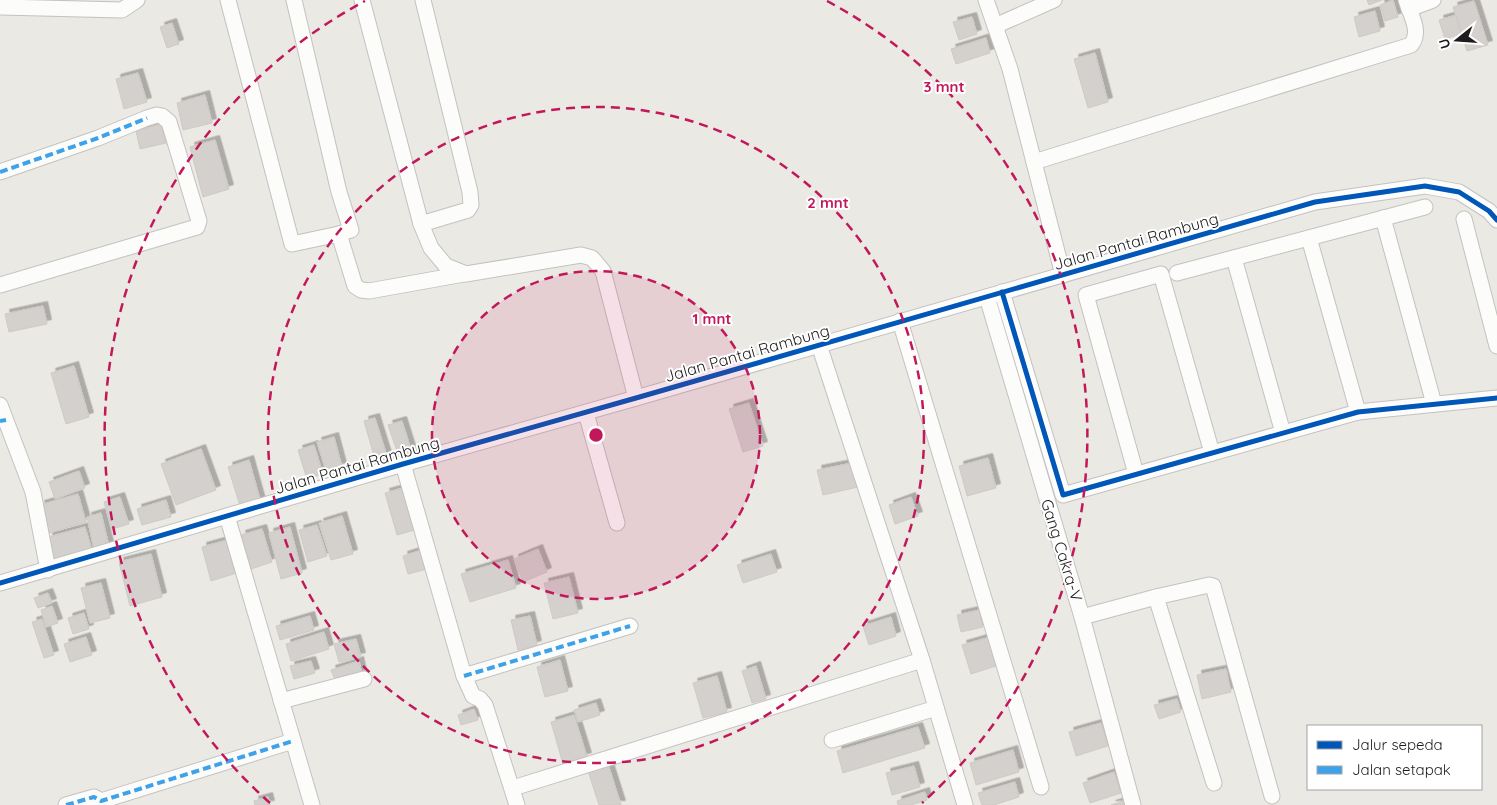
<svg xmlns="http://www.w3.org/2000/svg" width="1497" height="805" font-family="Quicksand,sans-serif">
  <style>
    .building { fill: #d3d0cd; stroke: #cecac5; filter: url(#shadow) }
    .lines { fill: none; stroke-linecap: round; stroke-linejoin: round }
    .minor-casing { stroke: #c3c2c0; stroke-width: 17 }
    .minor { stroke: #fcfcfb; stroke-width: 15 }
    .quiet { stroke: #3da2ea; stroke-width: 4; stroke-dasharray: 8 4; stroke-linecap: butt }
    .cycleway-casing { stroke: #fff; stroke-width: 8 }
    .cycleway { stroke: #0057b8; stroke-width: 5 }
    .ring { fill: none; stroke: #c2185b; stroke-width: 2.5; stroke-dasharray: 9 6 }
    .labels { text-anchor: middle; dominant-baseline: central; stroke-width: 4; stroke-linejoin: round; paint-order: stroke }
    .street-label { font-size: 16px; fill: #1c1c1c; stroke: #fff }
    .centre { fill: #c2185b; stroke: #fff; stroke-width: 2.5 }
    .ring-label { font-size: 15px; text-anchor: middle; font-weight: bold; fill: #c2185b; stroke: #fff; stroke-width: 4; stroke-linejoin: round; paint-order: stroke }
  </style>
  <defs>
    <filter id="shadow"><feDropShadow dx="4.5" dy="-4.5" stdDeviation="0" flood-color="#0004"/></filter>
  </defs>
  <rect width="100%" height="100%" fill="#ebe9e4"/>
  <g class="building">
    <polygon points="1367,0 1382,0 1369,5"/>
    <polygon points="1393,0 1398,17 1385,21 1380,5"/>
    <polygon points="1474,1 1488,45 1467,51 1453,7"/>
    <polygon points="1375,11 1380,31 1359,37 1354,17"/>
    <polygon points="1456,15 1461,34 1445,39 1439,20"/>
    <polygon points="972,17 977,34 959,40 953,22"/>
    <polygon points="172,23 179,44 167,48 160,27"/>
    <polygon points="986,38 990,53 956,64 951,49"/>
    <polygon points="1095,53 1108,102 1088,108 1074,59"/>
    <polygon points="138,73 147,102 124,109 116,79"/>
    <polygon points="205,95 212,123 183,130 177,103"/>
    <polygon points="161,124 166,143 140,149 136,131"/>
    <polygon points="215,140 229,189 203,197 190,147"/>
    <polygon points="43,306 47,324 9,332 5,314"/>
    <polygon points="74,366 89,417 66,424 51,373"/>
    <polygon points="749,403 763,446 743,452 729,409"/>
    <polygon points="375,418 390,466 378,470 364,421"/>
    <polygon points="402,421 414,459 401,463 388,425"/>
    <polygon points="334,437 342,467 326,471 317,442"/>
    <polygon points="314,445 323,474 307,479 298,450"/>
    <polygon points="201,449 216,490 176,505 161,464"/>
    <polygon points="988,458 996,488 967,496 959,466"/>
    <polygon points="249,460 261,503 241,509 228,467"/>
    <polygon points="852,463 858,487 823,495 817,470"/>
    <polygon points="79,471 85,488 55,499 49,482"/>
    <polygon points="406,487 418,529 397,535 385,493"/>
    <polygon points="78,494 86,522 49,533 40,505"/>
    <polygon points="120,497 129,524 112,529 104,502"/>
    <polygon points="911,497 918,516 895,524 889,505"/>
    <polygon points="166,500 171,517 142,525 137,509"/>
    <polygon points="101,513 109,546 94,549 87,517"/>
    <polygon points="342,516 353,554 331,560 319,523"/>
    <polygon points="317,525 327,556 308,562 299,530"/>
    <polygon points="85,527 93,554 56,564 48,537"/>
    <polygon points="290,527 302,573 281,579 269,533"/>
    <polygon points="262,529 272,562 251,569 241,535"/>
    <polygon points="231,539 240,572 211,581 202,547"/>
    <polygon points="425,549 431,568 408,574 403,556"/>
    <polygon points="538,549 547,572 523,582 514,559"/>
    <polygon points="151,554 162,597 130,606 119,562"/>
    <polygon points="771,554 777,572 743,583 737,565"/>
    <polygon points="508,560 516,588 470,602 461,574"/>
    <polygon points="569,577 578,613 553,619 544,583"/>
    <polygon points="101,583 110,618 90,623 81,588"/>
    <polygon points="48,593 52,603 38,608 34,598"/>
    <polygon points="52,606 58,623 46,627 41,610"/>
    <polygon points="979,610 983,627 961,632 957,615"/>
    <polygon points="84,613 89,629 73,634 68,618"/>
    <polygon points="310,616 314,630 280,640 276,626"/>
    <polygon points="530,616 537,645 518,650 511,620"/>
    <polygon points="891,617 896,636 869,645 863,626"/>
    <polygon points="42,619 54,655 44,658 32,622"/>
    <polygon points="324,632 329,649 291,661 286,644"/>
    <polygon points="86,637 92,655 70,662 64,644"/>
    <polygon points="990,637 999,665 971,674 962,645"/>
    <polygon points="356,639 361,657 339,662 334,644"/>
    <polygon points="560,660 568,691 545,697 537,667"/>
    <polygon points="311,661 315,673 294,679 290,666"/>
    <polygon points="359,661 362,674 336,682 331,670"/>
    <polygon points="756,666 766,699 752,703 742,671"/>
    <polygon points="1226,669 1231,692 1202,699 1197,675"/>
    <polygon points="717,676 727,712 703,718 693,683"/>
    <polygon points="1177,699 1181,712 1159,719 1154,705"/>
    <polygon points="596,703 600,715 578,722 574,710"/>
    <polygon points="474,709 478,720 461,725 458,715"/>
    <polygon points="574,715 587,757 563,764 551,722"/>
    <polygon points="1101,723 1108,746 1076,756 1069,732"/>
    <polygon points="918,727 925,748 843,773 837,751"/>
    <polygon points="1013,750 1019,772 976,785 970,763"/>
    <polygon points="608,764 621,805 599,805 588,771"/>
    <polygon points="914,766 920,787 892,795 886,773"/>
    <polygon points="1114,772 1121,793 1090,803 1083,783"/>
    <polygon points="1015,782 1019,797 994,805 982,805 978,793"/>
    <polygon points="925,792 927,800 911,805 898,805 897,801"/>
    <polygon points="268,797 270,805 255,805 254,801"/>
    <polygon points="1124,801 1125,805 1111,805"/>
  </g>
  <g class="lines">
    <defs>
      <g id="minor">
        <polyline points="228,0 292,244 339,234"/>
        <polyline points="294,0 339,192 351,230 339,234 355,286 361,290 369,291 464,274"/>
        <polyline points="362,0 421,224 431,248 446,266 466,274 581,255 592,258 603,271 636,398"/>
        <polyline points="986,0 1010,69 1063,275"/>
        <polyline points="0,7 122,10 137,0"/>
        <polyline points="1409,9 1433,0"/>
        <polyline points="995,26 1054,0"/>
        <path d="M1034,162L1411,45C1422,32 1410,14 1406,0"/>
        <polyline points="0,172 98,138 147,118 157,115 162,116 169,122 199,221 197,227 190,229 0,285"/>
        <polyline points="1383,218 1434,404"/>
        <polyline points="1464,219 1497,346"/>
        <polyline points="421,224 468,210 471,205 470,192 423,0"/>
        <polyline points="1309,238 1358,412"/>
        <polyline points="1234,258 1283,433"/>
        <polyline points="1177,273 1425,207"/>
        <polyline points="1002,292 1063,495 1358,412 1497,398"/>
        <polyline points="987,297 1082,617 1133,805"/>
        <polyline points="900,321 1041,787"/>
        <polyline points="819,345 922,660 965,805"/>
        <polyline points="0,405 33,492 48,570"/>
        <polyline points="586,413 617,523"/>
        <polyline points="403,464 464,676 473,696 480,699 485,705 517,805"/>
        <polyline points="1136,474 1086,295 1161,274 1212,453"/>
        <polyline points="227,516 312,805"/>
        <polyline points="0,583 403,464 636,398 1315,202 1425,186 1459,192 1489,211 1497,220"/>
        <polyline points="1156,597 1214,783"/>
        <polyline points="1082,617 1156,597 1209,585 1213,586 1272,796"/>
        <polyline points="464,676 630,626"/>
        <polyline points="281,701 364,679"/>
        <polyline points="832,740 936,708"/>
        <polyline points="513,788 922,660"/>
        <polyline points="101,801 293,741"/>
        <polyline points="66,805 94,797 101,801 102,805"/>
      </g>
    </defs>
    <use href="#minor" class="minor-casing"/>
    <use href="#minor" class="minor"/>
    <g class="quiet">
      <polyline points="0,172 98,138 147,118"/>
      <polyline points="0,421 6,420"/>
      <polyline points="464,676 630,626"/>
      <polyline points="66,805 94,797 101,801 293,741"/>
    </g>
    <defs>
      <g id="cycleway">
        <polyline points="1002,292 1063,495 1358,412 1497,398"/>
        <polyline points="0,583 403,464 636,398 1315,202 1425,186 1459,192 1489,211 1497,220"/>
      </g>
    </defs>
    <use href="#cycleway" class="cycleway-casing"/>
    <use href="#cycleway" class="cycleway"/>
  </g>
  <circle cx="596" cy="435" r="164" fill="#c2185b" fill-opacity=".12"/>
  <g class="ring">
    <circle cx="596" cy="435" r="164"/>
    <circle cx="596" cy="435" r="328"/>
    <path d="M270 803A492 492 0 0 1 365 1M827 1A492 492 0 0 1 922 803"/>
  </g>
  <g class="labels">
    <g class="street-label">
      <text transform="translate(1136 241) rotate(-16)">Jalan Pantai Rambung</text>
      <text transform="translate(747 353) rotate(-16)">Jalan Pantai Rambung</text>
      <text transform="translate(357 465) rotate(-16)">Jalan Pantai Rambung</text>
      <text transform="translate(1062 550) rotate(73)">Gang Cakra-V</text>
    </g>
  </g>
  <circle cx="596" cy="435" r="8" class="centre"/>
  <g class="ring-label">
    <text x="944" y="92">3 mnt</text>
    <text x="828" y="208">2 mnt</text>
    <text x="712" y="324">1 mnt</text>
  </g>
  <rect x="1307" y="725" width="175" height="65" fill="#ffffff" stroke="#a4a4a4"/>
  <rect x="1317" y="741" width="25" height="8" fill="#0057b8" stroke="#a4a4a4"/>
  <text x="1352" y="750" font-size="15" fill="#1c1c1c">Jalur sepeda</text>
  <rect x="1317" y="766" width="25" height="8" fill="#3da2ea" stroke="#a4a4a4"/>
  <text x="1352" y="775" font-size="15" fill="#1c1c1c">Jalan setapak</text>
  <g transform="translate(1457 40) rotate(253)" stroke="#ffffff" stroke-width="4" paint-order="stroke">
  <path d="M0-4L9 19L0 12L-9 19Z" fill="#1c1c1c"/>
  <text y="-8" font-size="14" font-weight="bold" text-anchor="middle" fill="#1c1c1c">U</text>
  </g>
</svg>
